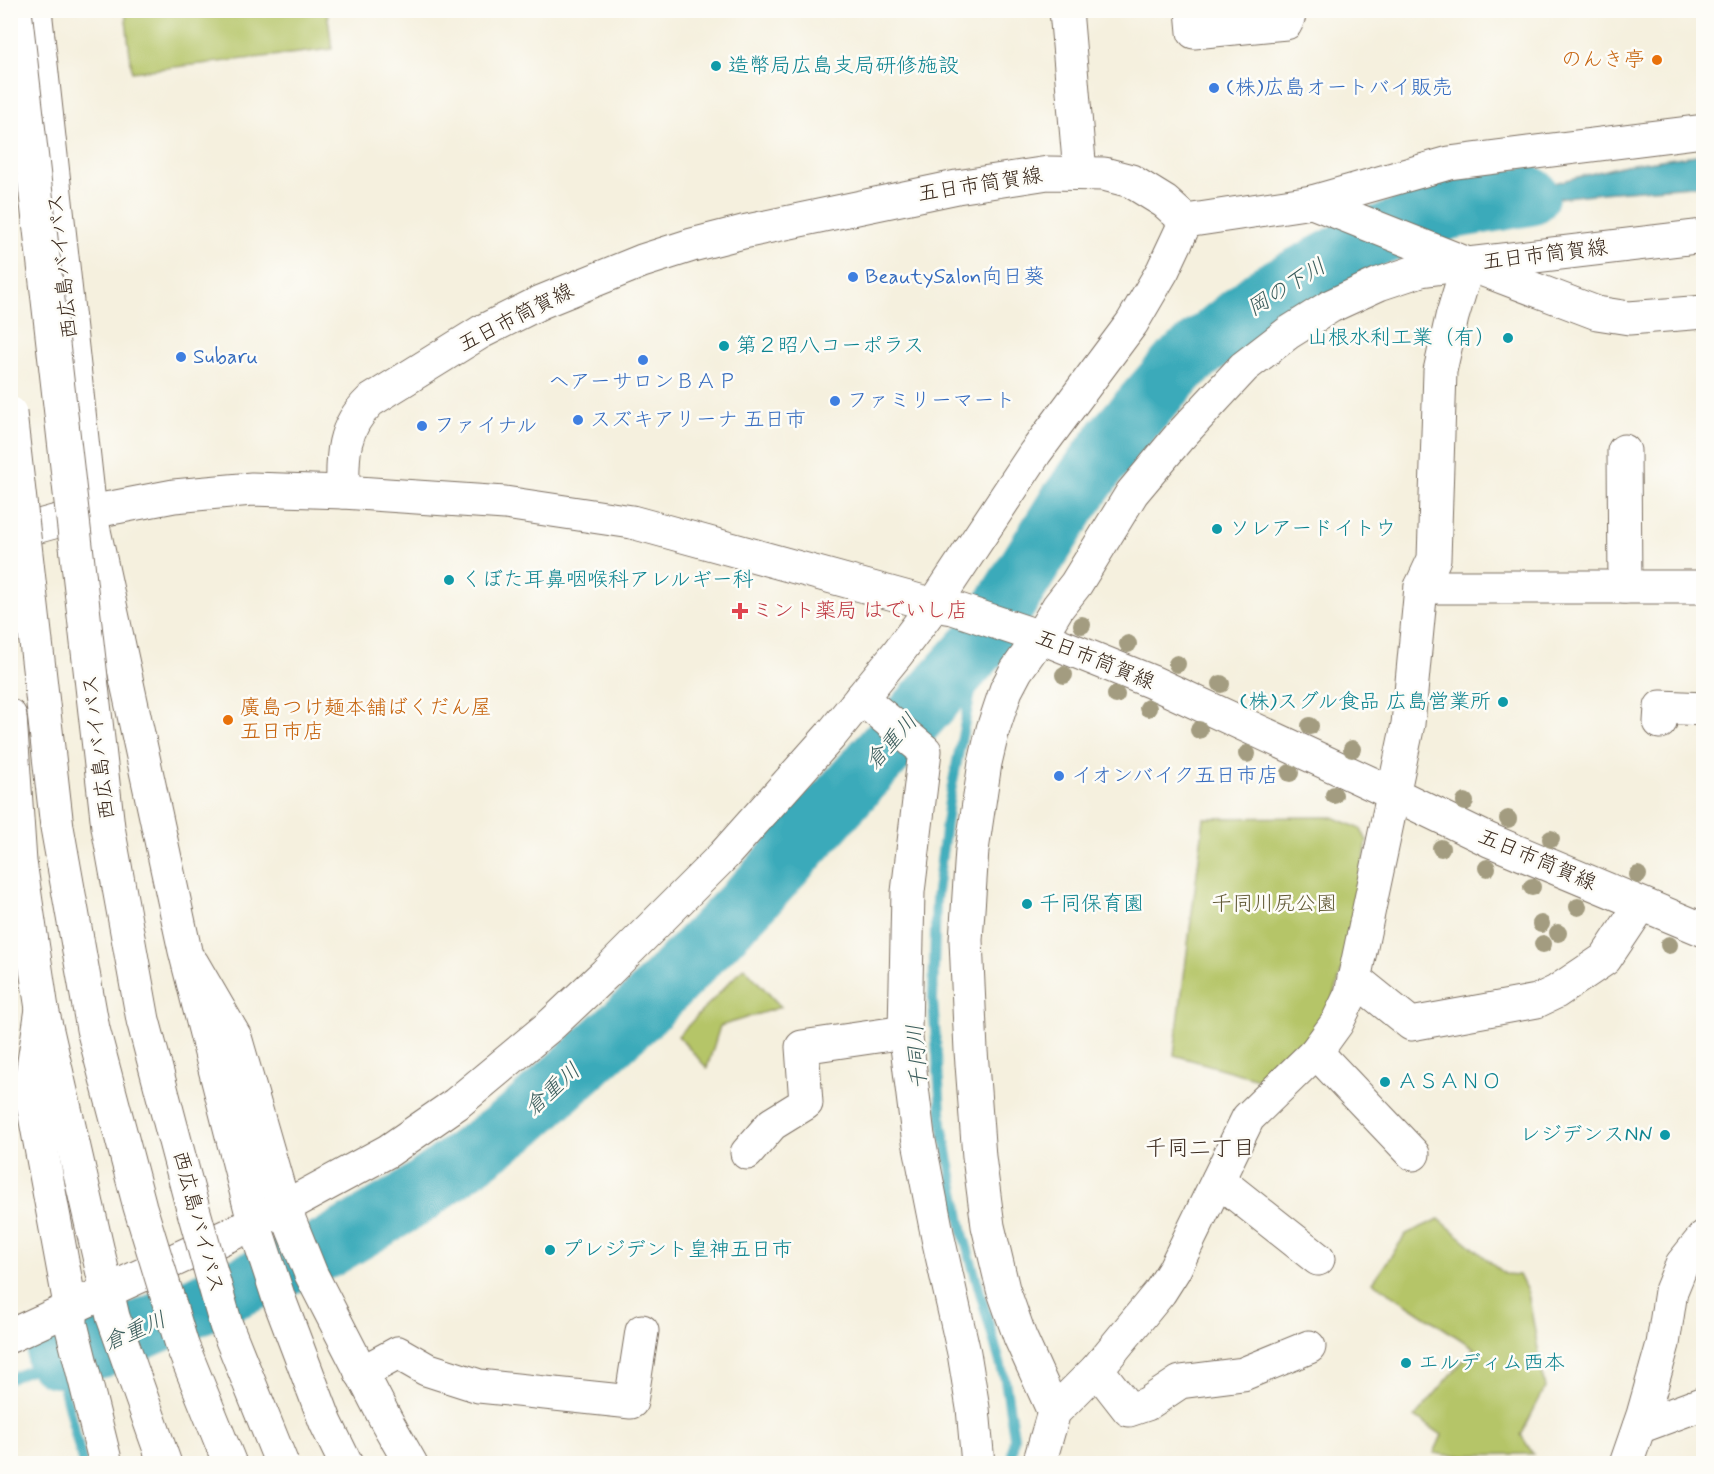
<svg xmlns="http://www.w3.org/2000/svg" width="1714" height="1474" font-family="Mynerve,'Klee One',sans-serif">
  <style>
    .green { fill: #b5c568; stroke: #787843; stroke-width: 1.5 }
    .water { fill: #3baaba; stroke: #3b6a6c; stroke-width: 1.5 }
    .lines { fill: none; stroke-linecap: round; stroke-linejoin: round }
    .stream { stroke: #3baaba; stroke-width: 10 }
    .river { stroke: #3baaba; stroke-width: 60 }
    .minor-casing { stroke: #7c6f61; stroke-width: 35 }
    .major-casing { stroke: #7c6f61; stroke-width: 35 }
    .highway-casing { stroke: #7c6f61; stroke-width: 35 }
    .minor { stroke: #fff; stroke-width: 33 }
    .major { stroke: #fff; stroke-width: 33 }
    .highway { stroke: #fff; stroke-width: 33 }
    .highway-bridge-casing { stroke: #7c6f61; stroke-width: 35; stroke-linecap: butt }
    .highway-bridge { stroke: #fff; stroke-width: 33 }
    .tree { fill: #a39c80 }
    .food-dot { fill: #e8710a; stroke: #fdfcf7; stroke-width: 2 }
    .culture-dot { fill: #0f9aa8; stroke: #fdfcf7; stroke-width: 2 }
    .shop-dot { fill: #3f7fe0; stroke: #fdfcf7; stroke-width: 2 }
    .health-dot { fill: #e0444e; stroke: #fdfcf7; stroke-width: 2 }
    .labels { text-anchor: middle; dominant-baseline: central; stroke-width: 5; stroke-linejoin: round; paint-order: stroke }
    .food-label { font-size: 21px; fill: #c56008; stroke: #fdfcf7; text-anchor: end }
    .culture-label { font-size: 21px; fill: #0d838f; stroke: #fdfcf7; text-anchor: start }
    .shop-label { font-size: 21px; fill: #366cbe; stroke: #fdfcf7; text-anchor: start }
    .street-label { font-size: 21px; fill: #3b2a1e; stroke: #fdfcf7 }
    .health-label { font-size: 21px; fill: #be3a42; stroke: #fdfcf7; text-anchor: start }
    .park-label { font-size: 21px; fill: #605834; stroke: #fdfcf7 }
    .water-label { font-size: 22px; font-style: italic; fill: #3b5d5c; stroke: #fdfcf7 }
    .neighbourhood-label { font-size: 22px; fill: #3b2a1e; stroke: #fdfcf7 }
  </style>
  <rect width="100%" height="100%" fill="#fdfcf7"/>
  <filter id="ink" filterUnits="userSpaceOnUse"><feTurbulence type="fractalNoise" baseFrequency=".0167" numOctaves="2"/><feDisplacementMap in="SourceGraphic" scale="12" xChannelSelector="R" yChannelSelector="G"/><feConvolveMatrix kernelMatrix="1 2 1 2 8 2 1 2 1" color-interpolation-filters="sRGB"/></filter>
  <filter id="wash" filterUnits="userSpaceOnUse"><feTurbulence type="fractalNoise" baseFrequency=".008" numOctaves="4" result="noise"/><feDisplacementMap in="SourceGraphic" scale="24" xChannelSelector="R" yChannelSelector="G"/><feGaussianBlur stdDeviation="1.35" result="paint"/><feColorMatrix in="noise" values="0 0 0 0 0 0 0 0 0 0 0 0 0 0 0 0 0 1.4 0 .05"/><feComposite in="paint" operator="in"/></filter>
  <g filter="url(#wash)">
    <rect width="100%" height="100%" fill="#f5f0de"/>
    <g class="green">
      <polygon points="125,11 327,11 332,49 132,72"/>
      <polygon points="1333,817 1361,829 1367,841 1350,944 1329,1013 1268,1082 1174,1055 1204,818"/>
      <polygon points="744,967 781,1007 720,1026 707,1068 678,1036"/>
      <polygon points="1439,1219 1505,1274 1519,1275 1528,1293 1545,1388 1521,1435 1533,1454 1446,1455 1434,1453 1442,1435 1415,1417 1474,1348 1373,1282 1406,1234"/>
    </g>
    <polygon class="water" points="1703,154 1703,185 1602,193 1448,210 1625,165"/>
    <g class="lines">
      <g class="stream">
        <polyline points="981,643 949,801 936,899 933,1000 942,1125 963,1233 1005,1380 1014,1437 1011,1464"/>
        <polyline points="10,1379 56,1358 83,1464"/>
      </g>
      <polyline class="river" points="56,1358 100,1348 326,1249 414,1197 519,1121 642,1010 760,889 981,643 1068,504 1115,439 1179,366 1268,294 1370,239 1448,210 1529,196"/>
    </g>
  </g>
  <g filter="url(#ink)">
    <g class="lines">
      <defs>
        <g id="minor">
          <polyline points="1066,10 1080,173"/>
          <polyline points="1192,10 1194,32 1286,23 1291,10"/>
          <polyline points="1312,202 1449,163 1704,131"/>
          <polyline points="1624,451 1625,587"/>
          <polyline points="1421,587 1704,587"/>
          <polyline points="861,698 925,751 908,892 905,1030 918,1136 938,1238 964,1353 973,1408 978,1464"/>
          <polyline points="1660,722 1661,707 1704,709"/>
          <polyline points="192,963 235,1037 284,1207 311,1274 387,1422 411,1464"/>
          <polyline points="1354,978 1411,1024 1537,1001 1556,992 1605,959 1641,905"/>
          <polyline points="42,1009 30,1088 71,1310 71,1324 106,1464"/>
          <polyline points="1316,1052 1413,1154"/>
          <polyline points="747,1153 772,1124 806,1103 802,1047 905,1032"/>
          <polyline points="1218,1180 1318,1259"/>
          <polyline points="10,1336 255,1223 388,1151 456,1104 552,1024 605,974 724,855 831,735 897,654 934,605 1035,453 1132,323 1163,270 1186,221"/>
          <polyline points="1097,1369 1129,1410 1147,1404 1180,1382 1243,1374 1309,1347"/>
          <polyline points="361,1373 398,1353 426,1369 479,1386 631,1402 642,1331"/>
          <polyline points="1054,1412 1020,1337 1003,1289 988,1226 979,1157 971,1051 966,940 972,850 985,763 993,729 1006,690 1016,671 1040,637 1058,607 1076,584 1132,493 1179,437 1244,367 1288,333 1331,306 1379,284 1421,270 1468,264 1597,313 1629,318 1704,312"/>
          <polyline points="1639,1427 1704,1403"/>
          <polyline points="1039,1464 1054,1412 1097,1369 1160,1292 1174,1270 1248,1118 1316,1052 1337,1023 1351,994 1408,724 1421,587 1434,559 1440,371 1452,317 1468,264"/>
          <polyline points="1626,1464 1643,1415 1663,1344 1671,1291 1682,1264 1704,1237"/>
        </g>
        <g id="major">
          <path d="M343,492C342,455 342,428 370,401L481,332L541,302L642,261L692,245L743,232L957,187L1048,173L1104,174L1131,181L1165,202L1186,221L1312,202L1468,264L1704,236"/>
          <polyline points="10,534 90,512 174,496 252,489 343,492 505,503 632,522 934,605 953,608 1040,637 1152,682 1394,794 1489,840 1704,930"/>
        </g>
        <g id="highway">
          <polyline points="35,10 90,512 185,951 255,1226 279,1299 326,1423 346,1464"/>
          <polyline points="10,716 20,862 42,1009 113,1317 165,1464"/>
        </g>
      </defs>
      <use href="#minor" class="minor-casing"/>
      <use href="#major" class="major-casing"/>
      <use href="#highway" class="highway-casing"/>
      <use href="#minor" class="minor"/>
      <use href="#major" class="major"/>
      <use href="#highway" class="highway"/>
      <defs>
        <g id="highway-bridge">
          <polyline points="15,10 108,827 143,1020 190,1198 226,1325 282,1464"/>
          <polyline points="10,413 57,827 93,1029 140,1207 182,1345 230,1464"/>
        </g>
      </defs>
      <use href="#highway-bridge" class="highway-bridge-casing"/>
      <use href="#highway-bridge" class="highway-bridge"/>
    </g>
    <g class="tree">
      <circle cx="1082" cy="625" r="9"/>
      <circle cx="1128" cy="644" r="9"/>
      <circle cx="1177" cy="664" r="9"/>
      <circle cx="1064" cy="675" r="9"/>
      <circle cx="1221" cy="684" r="9"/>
      <circle cx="1116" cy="695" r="9"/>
      <circle cx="1148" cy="708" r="9"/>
      <circle cx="1310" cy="726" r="9"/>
      <circle cx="1199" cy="730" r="9"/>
      <circle cx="1352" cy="749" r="9"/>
      <circle cx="1247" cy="754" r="9"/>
      <circle cx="1290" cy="773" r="9"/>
      <circle cx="1334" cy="795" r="9"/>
      <circle cx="1465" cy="802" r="9"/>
      <circle cx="1508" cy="819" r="9"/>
      <circle cx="1551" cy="839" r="9"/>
      <circle cx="1441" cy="848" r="9"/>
      <circle cx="1487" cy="868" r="9"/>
      <circle cx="1638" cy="875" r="9"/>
      <circle cx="1532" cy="887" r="9"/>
      <circle cx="1578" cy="907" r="9"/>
      <circle cx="1541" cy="924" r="9"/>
      <circle cx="1558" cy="933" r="9"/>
      <circle cx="1543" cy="944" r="9"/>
      <circle cx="1669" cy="945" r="9"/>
    </g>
  </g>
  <g class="food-dot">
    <circle cx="1657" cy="60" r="6"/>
    <circle cx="228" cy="720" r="6"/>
  </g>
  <g class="culture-dot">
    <circle cx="716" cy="66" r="6"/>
    <circle cx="1508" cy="338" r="6"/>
    <circle cx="724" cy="346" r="6"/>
    <circle cx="1217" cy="529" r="6"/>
    <circle cx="449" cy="580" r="6"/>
    <circle cx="1503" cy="702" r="6"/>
    <circle cx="1027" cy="904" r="6"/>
    <circle cx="1385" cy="1082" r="6"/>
    <circle cx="1665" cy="1135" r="6"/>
    <circle cx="550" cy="1250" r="6"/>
    <circle cx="1406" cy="1363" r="6"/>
  </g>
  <g class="shop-dot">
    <circle cx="1214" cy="88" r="6"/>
    <circle cx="853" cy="277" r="6"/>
    <circle cx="181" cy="357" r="6"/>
    <circle cx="643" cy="360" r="6"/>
    <circle cx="835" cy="401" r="6"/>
    <circle cx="578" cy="420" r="6"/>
    <circle cx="422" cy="426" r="6"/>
    <circle cx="1059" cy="776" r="6"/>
  </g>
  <path class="health-dot" d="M737 602h6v6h6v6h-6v6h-6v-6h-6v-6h6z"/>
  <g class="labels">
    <g class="food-label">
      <text x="1645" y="60">のんき亭</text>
      <text x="240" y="708" text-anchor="start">廣島つけ麺本舗ばくだん屋<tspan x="240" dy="24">五日市店</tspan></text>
    </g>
    <g class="culture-label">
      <text x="728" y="66">造幣局広島支局研修施設</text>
      <text x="1496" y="338" text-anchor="end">山根水利工業（有）</text>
      <text x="736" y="346">第２昭八コーポラス</text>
      <text x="1229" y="529">ソレアードイトウ</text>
      <text x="461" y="580">くぼた耳鼻咽喉科アレルギー科</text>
      <text x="1491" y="702" text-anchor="end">(株)スグル食品 広島営業所</text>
      <text x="1039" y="904">千同保育園</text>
      <text x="1397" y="1082">ＡＳＡＮＯ</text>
      <text x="1653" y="1135" text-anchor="end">レジデンスNN</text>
      <text x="562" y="1250">プレジデント皇神五日市</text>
      <text x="1418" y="1363">エルディム西本</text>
    </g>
    <g class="shop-label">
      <text x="1226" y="88">(株)広島オートバイ販売</text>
      <text x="865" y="277">BeautySalon向日葵</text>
      <text x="193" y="357">Subaru</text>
      <text x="643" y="382" text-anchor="middle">ヘアーサロンＢＡＰ</text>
      <text x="847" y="401">ファミリーマート</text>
      <text x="590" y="420">スズキアリーナ 五日市</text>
      <text x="434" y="426">ファイナル</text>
      <text x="1071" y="776">イオンバイク五日市店</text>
    </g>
    <g class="street-label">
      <text transform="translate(980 185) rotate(-9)">五日市筒賀線</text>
      <text transform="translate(1545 255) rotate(-7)">五日市筒賀線</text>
      <text transform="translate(63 266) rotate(-96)">西広島バイパス</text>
      <text transform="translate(516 318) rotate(-27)">五日市筒賀線</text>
      <text transform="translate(1095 660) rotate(22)">五日市筒賀線</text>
      <text transform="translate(99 747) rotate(-97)">西広島バイパス</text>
      <text transform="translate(1537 860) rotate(23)">五日市筒賀線</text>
      <text transform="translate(198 1222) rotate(75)">西広島バイパス</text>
    </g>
    <g class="health-label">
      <text x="752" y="611">ミント薬局 はでいし店</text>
    </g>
    <g class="park-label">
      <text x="1274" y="904">千同川尻公園</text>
    </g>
    <g class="water-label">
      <text transform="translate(1287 288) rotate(-32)">岡の下川</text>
      <text transform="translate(892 742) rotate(-48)">倉重川</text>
      <text transform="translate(918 1057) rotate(-94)">千同川</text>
      <text transform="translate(553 1090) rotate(-42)">倉重川</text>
      <text transform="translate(135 1332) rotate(-23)">倉重川</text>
    </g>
    <g class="neighbourhood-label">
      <text x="1200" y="1149">千同二丁目</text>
    </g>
  </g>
  <rect width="1714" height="1474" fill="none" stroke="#fdfcf7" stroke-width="36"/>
</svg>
